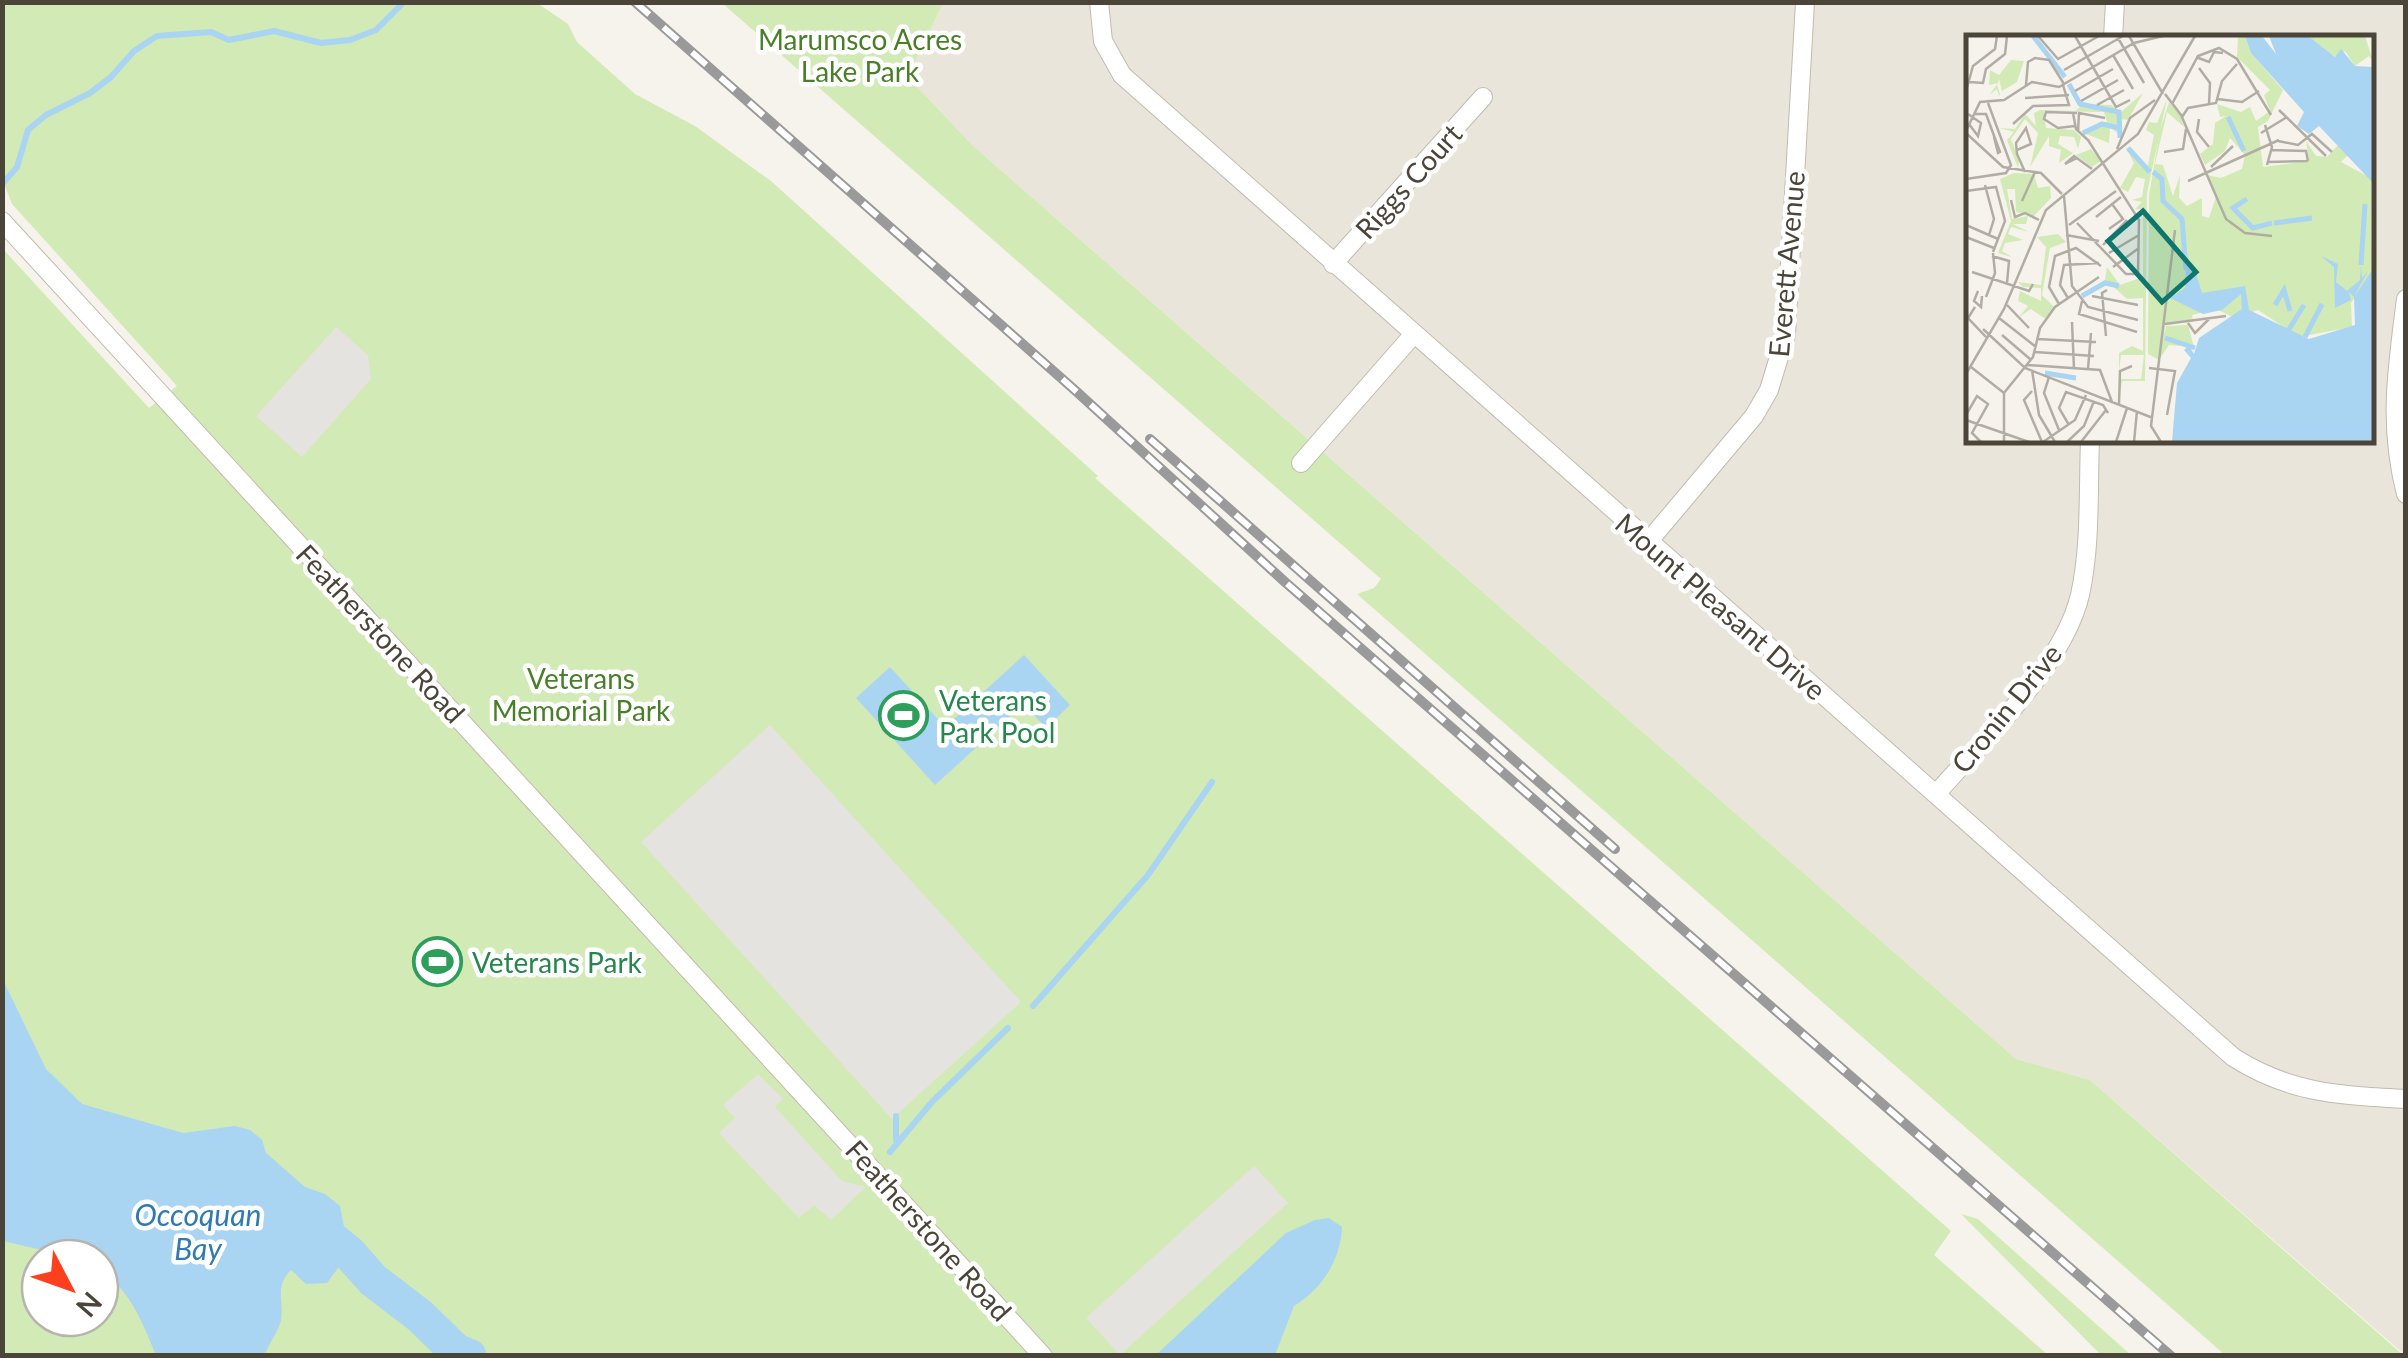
<svg xmlns="http://www.w3.org/2000/svg" width="2408" height="1358" font-family="Lato,sans-serif">
  <style>
    .residential { fill: #eae5da; fill-rule: evenodd }
    .green { fill: #d2eab5; fill-rule: evenodd }
    .parking { fill: #e5e3e0 }
    .water { fill: #a9d4f2 }
    .lines { fill: none; stroke-linecap: round; stroke-linejoin: round }
    .stream { stroke: #a9d4f2; stroke-width: 6 }
    .river { stroke: #a9d4f2; stroke-width: 35 }
    .street-casing { stroke: #c2bbae; stroke-width: 20 }
    .street { stroke: #fff; stroke-width: 18 }
    .rail-casing { stroke: #9a9a9a; stroke-width: 10 }
    .rail { stroke: #fff; stroke-width: 6; stroke-dasharray: 19; stroke-linecap: butt }
    .labels { text-anchor: middle; dominant-baseline: central; stroke-width: 9; stroke-linejoin: round; paint-order: stroke }
    .park-label { font-size: 28px; fill: #4a7f2a; stroke: #fff }
    .street-label { font-size: 28px; fill: #4b4439; stroke: #fff }
    .leisure-label { font-size: 28px; fill: #27864d; stroke: #fff; text-anchor: start }
    .water-label { font-size: 30px; font-style: italic; fill: #2e7ab2; stroke: #fff }
    .inset-river { fill: none; stroke: #a9d4f2; stroke-width: 5 }
    .inset-road { fill: none; stroke: #b2ada4; stroke-width: 2.5 }
    .view { fill: #0f766e; fill-opacity: 0.15; stroke: #0f766e; stroke-width: 5 }
    .inset-edge { fill: none; stroke: #4b4439; stroke-width: 5 }
  </style>
  <rect width="100%" height="100%" fill="#f6f3ec"/>
  <path class="residential" d="M943,3H2405V1355L2090,1080L2016,1059L972,145L908,77ZM1968,38H2370V440H1968Z"/>
  <g class="green">
    <path d="M3,3H537L568,24L577,42L635,94L695,126L771,181L1098,476L1095,478L1951,1231L1934,1255L2048,1355H3V249L149,408L177,386L12,204L3,181ZM40,1258H100V1318H40Z"/>
    <polygon points="722,3 943,3 908,77 972,145 2016,1059 2090,1080 2403,1355 2225,1355 1357,594 1374,588 1381,579"/>
    <polygon points="1961,1214 1978,1219 2131,1355 2101,1355"/>
  </g>
  <g class="parking">
    <polygon points="336,327 368,355 371,379 302,457 256,416"/>
    <polygon points="770,725 1021,1002 892,1119 641,842"/>
    <polygon points="758,1074 783,1099 775,1107 842,1181 866,1187 831,1220 814,1205 799,1218 719,1133 735,1118 723,1105"/>
    <polygon points="1254,1166 1288,1203 1120,1355 1086,1318"/>
  </g>
  <g class="water">
    <polygon points="1024,655 1070,705 1046,728 1024,704 935,785 856,698 890,667 945,727"/>
    <path d="M3,980L46,1069L82,1104L183,1133L235,1126L250,1130L262,1140L266,1153L305,1187L325,1194L340,1206L349,1253L327,1283L306,1284L291,1270C274,1287 284,1300 281,1320C279,1330 270,1342 266,1352L261,1356L156,1355C143,1324 130,1289 100,1270V1258H76L3,1241Z"/>
    <path d="M1329,1218L1342,1227C1341,1260 1321,1290 1294,1306L1275,1355H1156L1286,1233L1315,1220Z"/>
  </g>
  <g class="lines">
    <g class="stream">
      <polyline points="4,182 17,167 28,130 46,115 90,93 111,77 134,51 157,36 211,32 229,40 274,31 321,43 350,40 376,30 404,2"/>
      <polyline points="1033,1006 1148,875 1212,782"/>
      <polyline points="896,1140 896,1116"/>
      <polyline points="890,1152 932,1102 1008,1028"/>
      <polyline points="456,1351 459,1356"/>
    </g>
    <polyline class="river" points="315,1225 349,1253 373,1280 420,1316 456,1351 469,1356"/>
    <defs>
      <g id="street">
        <path d="M1099,2L1103,41L1122,75L2233,1057C2291,1094 2339,1095 2406,1099"/>
        <polyline points="2113,38 2115,2"/>
        <polyline points="2,221 1043,1356"/>
        <polyline points="1333,264 1483,97"/>
        <path d="M2406,299C2397,369 2388,425 2406,494"/>
        <polyline points="1301,463 1413,335"/>
        <polyline points="1648,542 1754,416 1769,390 1786,334 1805,2"/>
        <path d="M1936,794C1984,739 2063,666 2080,595C2091,545 2088,490 2090,440"/>
      </g>
    </defs>
    <use href="#street" class="street-casing"/>
    <use href="#street" class="street"/>
    <defs>
      <g id="rail">
        <polyline points="635,2 1077,392 1285,582 2171,1356"/>
        <polyline points="1150,439 1615,849"/>
      </g>
    </defs>
    <use href="#rail" class="rail-casing"/>
    <use href="#rail" class="rail"/>
  </g>
  <defs>
    <symbol id="stadium-ring" viewBox="-11 -11 22 22"><circle r="9.5" fill="#fff" stroke="#2e9e5b" stroke-width="1.5"/><path d="M0-5a6.5 5 0 1 0 0 10a6.5 5 0 1 0 0-10ZM-3.5-1.8h7v3.6h-7Z" fill="#2e9e5b"/></symbol>
  </defs>
  <g fill-rule="evenodd">
    <use href="#stadium-ring" x="876" y="688" width="55" height="55"/>
    <use href="#stadium-ring" x="410" y="934" width="55" height="55"/>
  </g>
  <g class="labels">
    <g class="park-label">
      <text x="860" y="39">Marumsco Acres<tspan x="860" dy="32">Lake Park</tspan></text>
      <text x="581" y="678">Veterans<tspan x="581" dy="32">Memorial Park</tspan></text>
    </g>
    <g class="street-label">
      <text transform="translate(1408 181) rotate(-48)">Riggs Court</text>
      <text transform="translate(1786 264) rotate(-85)">Everett Avenue</text>
      <text transform="translate(1721 606) rotate(41)">Mount Pleasant Drive</text>
      <text transform="translate(381 633) rotate(47)">Featherstone Road</text>
      <text transform="translate(2006 708) rotate(-51)">Cronin Drive</text>
      <text transform="translate(929 1230) rotate(48)">Featherstone Road</text>
    </g>
    <g class="leisure-label">
      <text x="939" y="700">Veterans<tspan x="939" dy="32">Park Pool</tspan></text>
      <text x="472" y="962">Veterans Park</text>
    </g>
    <g class="water-label">
      <text x="198" y="1214">Occoquan<tspan x="198" dy="34">Bay</tspan></text>
    </g>
  </g>
  <g transform="translate(1966 35)">
    <rect width="408" height="408" fill="#f6f3ec"/>
    <path d="M272,1H279L285,18L317,55L302,86L292,92L297,132L343,126L340,106L350,121L361,122L372,110L383,119L375,127L405,143L406,239L385,268L386,292L333,302L292,275L269,283L250,274L226,280L227,287L199,288L198,301L200,291L222,290L228,312L203,310L193,325L182,319L183,160L194,96L203,67L213,78L218,92L201,77L189,129L197,130L207,161L214,140L213,163L221,171L236,163V181L243,183L250,162L241,140L255,143L276,134L279,120L264,103L259,116L239,130L234,119L247,109L249,88L260,81L254,82L251,69L275,77L284,72L290,86L304,76L298,60L304,55L271,22ZM337,1H399L407,26L403,21L389,31L379,16L370,22ZM45,25L58,26L51,47L36,56L33,44L32,49L31,50L34,59L33,61L31,54L23,60L32,48L23,50L24,35L33,40ZM177,58L162,85L154,84V100L144,92L143,108L115,97L141,87L138,77L78,76L80,93L108,95L115,102L112,114L108,102L94,101L92,109L110,120L125,114L135,126L126,132L107,118L93,128L95,115L83,111V101L64,132L72,98L59,84L45,104L53,125L52,133L41,105L48,97L33,93L49,94L59,79L70,91L68,78L74,75L109,76L114,72L108,59L114,69L145,70L155,77ZM201,64L181,158L179,346H156L153,368V344H175L178,320H155L153,337V318L166,311L177,316V263L161,264L143,248L123,256L139,245L141,232L154,250L177,242V175L169,174L176,167L166,165L176,162L179,144L170,142L162,157L154,153L168,128L159,111L181,135L188,100L180,95L183,87L191,88ZM48,138L68,139L72,153L84,151L85,163L67,182L50,177L49,154H41L46,184L62,181L60,189H47L63,197L45,192L42,199L57,205L39,208L36,216L46,222L32,218L45,186L34,144ZM92,199L100,207L84,213L76,260L88,272L81,285L65,274L53,282L62,271L52,266L54,256L75,266V253L57,252L52,247L75,250L80,212L71,202Z" fill="#d2eab5"/>
    <path d="M279,1H296L310,19L303,1H342L369,22L375,14L389,31L407,32V148L353,91L343,99L331,91L338,77L285,18ZM355,221L372,229L370,247L381,256L394,245L395,230L396,243L402,236L388,262L407,234V407H206L211,348L225,323L218,315L223,311L228,319L233,303L276,274L275,259L256,275L237,279L204,263L219,253L220,231L228,232L236,258L279,251L283,275L343,304L389,290L388,262L383,257L385,265L369,273L368,232Z" fill="#a9d4f2"/>
    <path class="inset-river" d="M67,1L99,42M103,49L114,69L153,77L154,103M262,82L278,116M117,98L136,89L153,93M162,113L184,137M187,137L196,144L197,166L216,184L220,235M281,164L267,173L287,193L306,188M308,188L346,183M395,230L399,169M116,261L139,248L153,251M309,270L318,255L324,276M322,296L338,270M339,302L356,269M199,303L229,313M79,338L110,343"/>
    <path class="inset-road" d="M72,1L92,24L133,1M109,1L150,72L164,65M163,1L197,59M152,3L178,48M147,20L167,54M230,22L243,27L248,17L257,18M233,33L244,48L243,69M98,35L157,1M3,47L17,48L20,34L39,19L41,1M60,50L62,27L69,23L83,25L98,49M0,56L7,31L29,14L31,1M109,56L147,34M199,59L215,80L260,184L279,198L306,201M59,63L103,60M251,64L276,67L293,56M115,66L152,45M206,69L232,21L253,13L271,24L305,80M131,70L158,55M313,75L360,121M107,78L110,94L123,106M2,79L15,88L12,101L3,89M8,79H20L34,117L32,118L28,102M216,82L222,73L250,68L256,46L271,29M233,84L231,97L243,112M47,89L67,71L103,70L97,50M299,90L306,112L301,130M109,91L92,93L78,84L80,77L111,78M0,96L14,67L38,65L66,47L93,52L168,8L197,1M112,97L113,78L139,83M0,98L37,132L75,138L96,159M295,98L321,82M312,106L332,110L346,99L366,117M151,114L164,83L189,65M51,115L65,109L60,93L50,108L51,119L59,137M306,115L340,116L342,126M198,117L217,114L220,94M111,123L99,129L108,121L126,134M301,127L342,126M245,132L267,111M0,144L40,138L45,130L22,68M222,146L313,105M19,150L28,184L23,200M0,156L30,152L39,186L27,217M98,161L106,251L122,272L172,285M45,165L49,182L59,178L73,185M56,166L69,137M130,182L155,162M111,188L160,239H172L173,185L122,105M0,190L32,204M103,190L150,156M143,194L157,184L146,169M100,200L133,206M0,202L28,213M137,210L161,185M143,218L173,200M26,221L43,226L41,248M147,232L173,213M6,237L63,256L67,249M12,256L8,266L15,272L16,261M126,261L172,270M20,262L29,238L27,218M102,263L94,250L98,230L133,228M116,266L113,279L171,297M93,269L83,252L89,221L110,213L135,231M41,270L63,293M9,272L2,283L20,302M33,283L70,312M106,287L108,334M222,288L229,298L243,284M199,289L260,281M17,294L59,333L187,383M36,300L64,324M140,301L136,258L141,255M71,304L130,307M69,317L128,321M61,330L134,335L146,367M5,332L38,358M183,333L209,336L201,380M122,334L125,298M66,335L73,380L89,407M0,339L38,274L80,175L172,99L229,1M83,342L78,358L93,395M66,356L58,365L76,407M153,369L154,336L166,331M0,380L11,361L22,369L6,398L15,407M0,385L63,407M103,390L93,373L100,357L137,370L142,378M38,407V358L67,322L74,293L89,272L133,242M77,407L109,385L120,360M101,407L118,391L128,366M115,407L140,375M150,407L161,373M168,407L171,376M195,407L185,391L209,195"/>
    <path class="view" d="M177,176L230,237L196,267L142,206Z"/>
    <rect width="408" height="408" class="inset-edge"/>
  </g>
  <rect width="2408" height="1358" fill="none" stroke="#4b4439" stroke-width="10"/>
  <g transform="translate(70 1288) rotate(131)"><circle r="48" fill="#ffffff" stroke="#b7b4b0" stroke-width="2.5"/>
  <path d="M0-8L18 38L0 25L-18 38Z" fill="#fc3f1d"/>
  <text y="-15" font-size="28" font-weight="bold" text-anchor="middle" fill="#4b4439">N</text>
  </g>
</svg>
